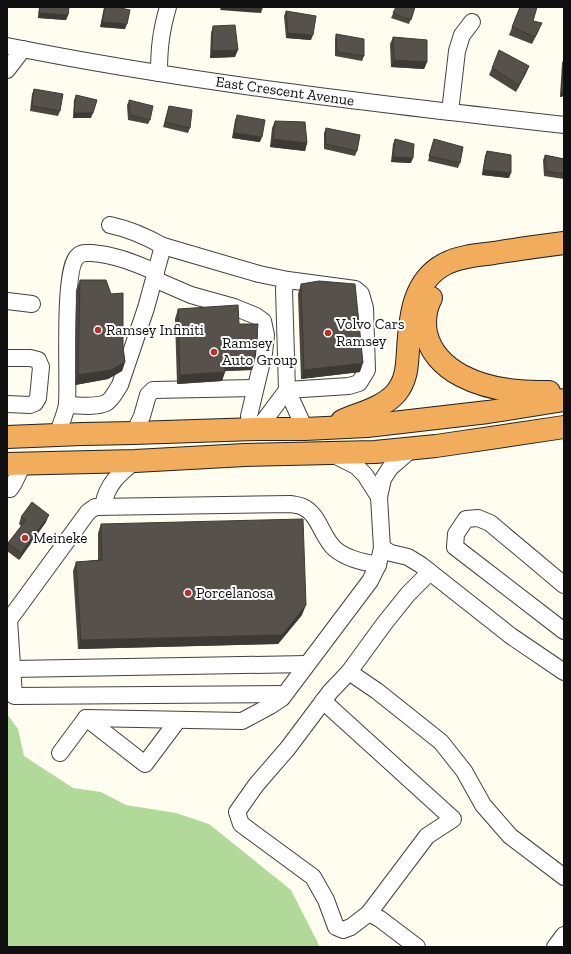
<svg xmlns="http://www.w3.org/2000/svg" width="571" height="954" font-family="'Zilla Slab',serif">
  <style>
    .forest { fill: #b1d99a }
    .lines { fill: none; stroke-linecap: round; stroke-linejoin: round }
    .minor-casing { stroke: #424242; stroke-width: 18 }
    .highway-casing { stroke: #202020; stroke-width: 24 }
    .minor { stroke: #fff; stroke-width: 16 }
    .highway { stroke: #f1ad5c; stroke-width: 22 }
    .wall { fill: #4b4640 }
    .shaded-wall { fill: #3d3934 }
    .building { fill: #57514b; stroke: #3d3934 }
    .poi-dot { fill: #bc2f29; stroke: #fff; stroke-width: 1.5 }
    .labels { text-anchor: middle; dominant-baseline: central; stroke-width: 4; stroke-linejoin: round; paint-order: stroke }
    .street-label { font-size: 15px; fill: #0f0f0f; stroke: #fff }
    .poi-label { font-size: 15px; fill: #0f0f0f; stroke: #fff; text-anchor: start }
  </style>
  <rect width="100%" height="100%" fill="#fffdf0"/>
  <polygon class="forest" points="7,714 18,729 24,756 73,788 101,792 126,805 176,813 209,824 291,890 320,947 7,947"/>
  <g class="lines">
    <defs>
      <g id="minor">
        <path d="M7,46C191,83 378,104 564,125"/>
        <polyline points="7,70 23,49"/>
        <path d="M159,73C159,48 161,31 168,7"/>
        <polyline points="450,112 457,51 462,35 472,22"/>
        <polyline points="163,246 259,274 288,280 355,289 361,294 365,308 367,370 359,383 349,386 287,390 284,289 288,280"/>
        <polyline points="154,279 191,295 234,307 256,316 263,321 266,335 264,353 249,416 251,429"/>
        <polyline points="7,301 32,304"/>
        <polyline points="7,358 30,358 38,360 41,367 38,398 35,403 30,405 7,404"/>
        <path d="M67,405C79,405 94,408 106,403C112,400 116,391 120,385L146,308L163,246C147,237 129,229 110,225"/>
        <polyline points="258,429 287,390 305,429"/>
        <polyline points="134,433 142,416 148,395 153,390 255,388"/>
        <path d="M57,435C60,425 66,414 67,403C69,379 62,268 78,256C82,252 87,253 92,253C116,255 134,263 156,272"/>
        <polyline points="10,489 14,483 23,464"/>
        <polyline points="379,497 383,479 390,468 413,448"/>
        <path d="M103,506C107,484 118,475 135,461"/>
        <polyline points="382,548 391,553 408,557 421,565 511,636 564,672"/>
        <polyline points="564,585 490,523 478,518 466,519 456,534 455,547 564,631"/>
        <polyline points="13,669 307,664"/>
        <polyline points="349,672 384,624 408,594 430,572"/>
        <path d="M284,694L14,696L9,620L88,512L95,507L291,504C295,505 300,505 303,507C319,514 322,538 335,549C347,559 363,562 378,565"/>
        <polyline points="323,701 453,819 427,836 369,913"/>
        <polyline points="86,718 145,764 178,720"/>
        <polyline points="60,753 86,718 242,721 270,706 282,698 370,581 378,565 382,548 379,497 365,475 356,466 332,454"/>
        <polyline points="417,947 380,919 369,913 351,927 343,930 336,927 326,900 313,877 241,824 237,812 256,785 288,748 330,692 349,672 377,691 441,742 464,771 483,805 510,836 564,877"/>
        <polyline points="555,947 564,935"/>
      </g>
      <g id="highway">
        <path d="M431,298C425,309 424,321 426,333C435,373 482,388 518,391C528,392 539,392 549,392"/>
        <path d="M342,421C360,413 383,408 396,393C407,380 407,365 408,350C410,317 413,279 447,263C461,256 479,255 494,253C518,249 541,246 564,243"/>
        <polyline points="7,437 82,434 134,433 258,429 305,429 367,426 488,412 564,400"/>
        <polyline points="7,464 135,461 245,455 375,452 436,446 564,427"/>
      </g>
    </defs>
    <use href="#minor" class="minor-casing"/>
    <use href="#highway" class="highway-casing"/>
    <use href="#minor" class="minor"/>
    <use href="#highway" class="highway"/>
  </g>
  <g class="wall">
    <polygon points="39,7 69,7 68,15 66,20 38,18"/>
    <polygon points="104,7 116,7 125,29 100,27"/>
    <polygon points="396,7 415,7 409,24 391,18"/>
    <polygon points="520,7 539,30 532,44 509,35"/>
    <polygon points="286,11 311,40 286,38 284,16"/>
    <polygon points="213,26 235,57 210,58 211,33"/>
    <polygon points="336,34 364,56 362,61 335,56 335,39"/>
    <polygon points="393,37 427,62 424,69 391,67 390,44"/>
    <polygon points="564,58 564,96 560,97 562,63"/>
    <polygon points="529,66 526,73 516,92 489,75 492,68"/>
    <polygon points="34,89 60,111 58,116 30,111 32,94"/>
    <polygon points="76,95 91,118 73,118 74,100"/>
    <polygon points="129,101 150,120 148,124 128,120 127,105"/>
    <polygon points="169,106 190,128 188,133 163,127"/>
    <polygon points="237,115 260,142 232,138 235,120"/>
    <polygon points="275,121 307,143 305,151 270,147 272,128"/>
    <polygon points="326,128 357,151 355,156 324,149 324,133"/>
    <polygon points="395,139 411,163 391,162 393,144"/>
    <polygon points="434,139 460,163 458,168 428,161"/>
    <polygon points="487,151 509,178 482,175 485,156"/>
    <polygon points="545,155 564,159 564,179 544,176 543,160"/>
    <polygon points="80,280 123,347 125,362 122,371 108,379 75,385 76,290"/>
    <polygon points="301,284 360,372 301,379 298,294"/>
    <polygon points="178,309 239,324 252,370 225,371 222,381 177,384 175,319"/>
    <polygon points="21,517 46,522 19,560 7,551 7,547 8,543 21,526 19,524"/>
    <polygon points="101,524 302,615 278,644 78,649 73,571 76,562 98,560 98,533"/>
  </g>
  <g class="shaded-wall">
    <polygon points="221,7 263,7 261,13 220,10"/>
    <polygon points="39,13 68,15 66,20 38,18"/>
    <polygon points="102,22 127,24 125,29 100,27"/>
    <polygon points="288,33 313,35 311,40 286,38"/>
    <polygon points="238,50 235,57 210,58 212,51"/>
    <polygon points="394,60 427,62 424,69 391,67"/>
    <polygon points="529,66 526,73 516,92 519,85"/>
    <polygon points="564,92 564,96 560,97 561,93"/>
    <polygon points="74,113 93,113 91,118 73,118"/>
    <polygon points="234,133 262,137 260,142 232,138"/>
    <polygon points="273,139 307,143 305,151 270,147"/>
    <polygon points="393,157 413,158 411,163 391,162"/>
    <polygon points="483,170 511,173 509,178 482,175"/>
    <polygon points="255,361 252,370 222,371 225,362"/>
    <polygon points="125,362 122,371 108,379 75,385 78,375"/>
    <polygon points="363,363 360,372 301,379 304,370"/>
    <polygon points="225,372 222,381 177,384 180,375"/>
    <polygon points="49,515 46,522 19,560 21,553"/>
    <polygon points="306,605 302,615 278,644 78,649 81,640"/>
  </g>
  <g class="building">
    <polygon points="40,7 69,7 68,15 39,13"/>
    <polygon points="105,7 116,7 130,10 127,24 102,22"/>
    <polygon points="396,7 415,7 411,20 393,13"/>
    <polygon points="520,7 537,7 533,21 542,23 535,37 512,27"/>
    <polygon points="286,11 316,16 313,35 288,33"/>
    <polygon points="235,25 238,50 212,51 213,26"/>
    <polygon points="336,34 364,39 364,56 337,52"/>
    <polygon points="393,37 427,40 427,62 394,60"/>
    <polygon points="499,50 529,66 519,85 492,68"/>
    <polygon points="564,58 564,92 561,93"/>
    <polygon points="34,89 63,94 60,111 32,106"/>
    <polygon points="76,95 97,100 93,113 74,113"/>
    <polygon points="129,100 153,106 150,120 130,115"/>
    <polygon points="169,106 192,110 190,128 165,122"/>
    <polygon points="237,115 265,120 262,137 234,133"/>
    <polygon points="275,121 305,122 307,143 273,139"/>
    <polygon points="326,128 360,135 357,151 325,144"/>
    <polygon points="395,139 414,144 413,158 393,157"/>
    <polygon points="434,139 463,147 460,163 429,156"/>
    <polygon points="487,151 511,155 511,173 483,170"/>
    <polygon points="545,155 564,159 564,174 546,171"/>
    <polygon points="80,280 106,280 111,294 123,293 123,347 125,362 111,370 78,375"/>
    <polygon points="319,281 355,284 363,363 304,370 301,284"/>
    <polygon points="238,305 239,324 258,324 255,361 225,362 225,372 180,375 178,309"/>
    <polygon points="32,502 49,515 21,553 8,543 26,520 21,517"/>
    <polygon points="303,519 306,605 282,635 81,640 76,562 102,560 101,524"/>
  </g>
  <g class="poi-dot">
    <circle cx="98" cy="330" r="4"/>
    <circle cx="328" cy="333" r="4"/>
    <circle cx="214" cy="352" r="4"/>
    <circle cx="25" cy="538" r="4"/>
    <circle cx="188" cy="593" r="4"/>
  </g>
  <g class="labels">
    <g class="street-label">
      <text transform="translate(285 91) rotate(8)">East Crescent Avenue</text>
    </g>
    <g class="poi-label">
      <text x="336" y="324">Volvo Cars<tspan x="336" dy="17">Ramsey</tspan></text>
      <text x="106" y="330">Ramsey Infiniti</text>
      <text x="222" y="343">Ramsey<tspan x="222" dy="17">Auto Group</tspan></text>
      <text x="33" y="538">Meineke</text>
      <text x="196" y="593">Porcelanosa</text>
    </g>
  </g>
  <rect width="571" height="954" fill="none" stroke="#0f0f0f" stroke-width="16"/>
</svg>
